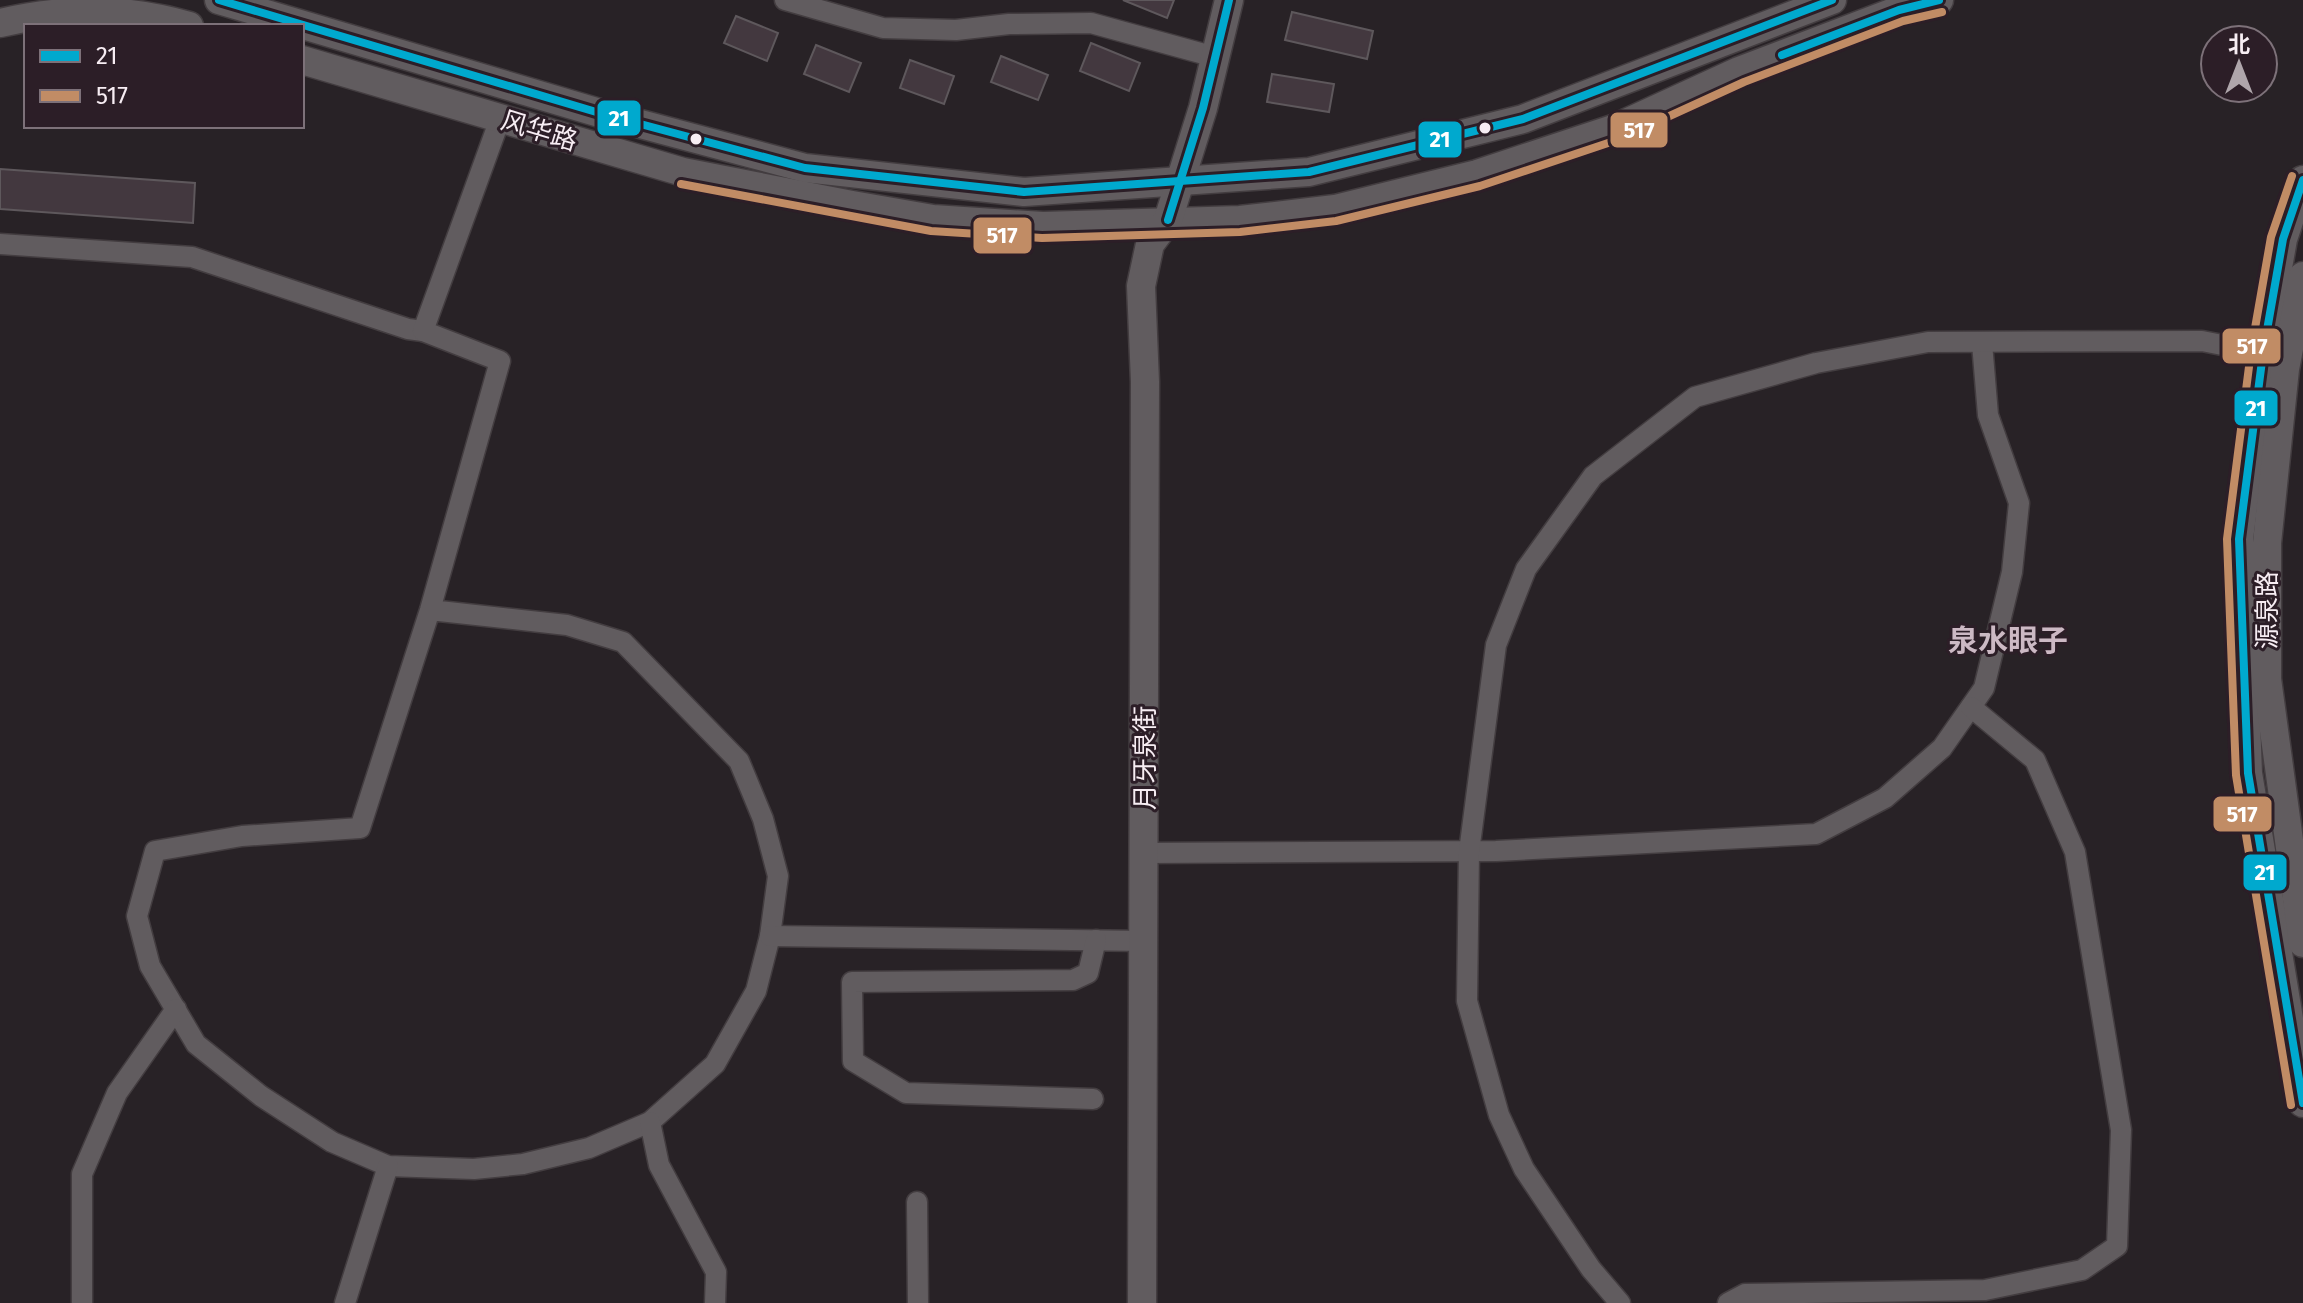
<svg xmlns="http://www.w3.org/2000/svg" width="2303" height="1303" font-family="'Fira Sans','Noto Sans SC',sans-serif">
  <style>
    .building { fill: #43383f; stroke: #5e585c; stroke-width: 2 }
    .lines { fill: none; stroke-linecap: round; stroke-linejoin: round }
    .street-casing { stroke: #433d40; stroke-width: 23 }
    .secondary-casing { stroke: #433d40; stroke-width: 31 }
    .street { stroke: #615c5f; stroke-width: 20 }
    .secondary { stroke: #615c5f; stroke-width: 28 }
    .bus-1-casing { stroke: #2c1e27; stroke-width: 14 }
    .bus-2-casing { stroke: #2c1e27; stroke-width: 14 }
    .bus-1 { stroke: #00a9ce; stroke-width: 8 }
    .bus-2 { stroke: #c18c65; stroke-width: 8 }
    .bus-dot { fill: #f7edf3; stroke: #2c1e27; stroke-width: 3 }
    .labels { text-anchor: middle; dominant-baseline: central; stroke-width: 6; stroke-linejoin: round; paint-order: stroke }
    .street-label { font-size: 26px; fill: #f7edf3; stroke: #2c1e27 }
    .quarter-label { font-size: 30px; font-weight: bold; fill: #ccb9c4; stroke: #2c1e27 }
    .line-badge { stroke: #2c1e27; stroke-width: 3 }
    .badge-label { font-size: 22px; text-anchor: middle; font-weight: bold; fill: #fff }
  </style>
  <rect width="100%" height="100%" fill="#282226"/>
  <g class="building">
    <polygon points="1123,0 1174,0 1167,18"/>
    <polygon points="1292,12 1373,31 1367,59 1285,40"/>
    <polygon points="736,16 778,33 767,61 724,43"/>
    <polygon points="1091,43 1140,63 1129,91 1080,71"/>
    <polygon points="816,45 861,63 849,92 804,74"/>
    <polygon points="1001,56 1048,75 1038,100 991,82"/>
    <polygon points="910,60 954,76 944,104 900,88"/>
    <polygon points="1272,74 1334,84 1329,112 1267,102"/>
    <polygon points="0,169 195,183 193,223 0,209"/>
  </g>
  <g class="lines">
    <defs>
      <g id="street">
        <polyline points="785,0 883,28 956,30 1009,24 1091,23 1215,57"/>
        <polyline points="0,244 192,257 408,329 423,331"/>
        <polyline points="430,610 567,625 623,642 739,761 763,819 778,876 770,936 756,991 715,1064 650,1122 589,1148 523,1164 474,1169 388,1166 332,1142 261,1096 196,1044 150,966 137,916 155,851 242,836 360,828 430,610 500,361 423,331 500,119"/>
        <polyline points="1145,853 1496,851 1816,834 1885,798 1942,748 1984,688 2012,572 2019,503 1988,415 1982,343"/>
        <polyline points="770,936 1145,941"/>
        <polyline points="1093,1099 906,1093 853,1061 852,982 1073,980 1088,973 1096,940"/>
        <polyline points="650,1122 659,1165 716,1272 715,1303"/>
        <polyline points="917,1202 918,1303"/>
        <polyline points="82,1303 82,1174 117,1093 176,1009"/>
        <polyline points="345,1303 388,1166"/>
        <polyline points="1620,1303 1591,1269 1524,1169 1499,1115 1467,1001 1469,852 1496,645 1526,569 1593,476 1695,397 1816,363 1928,342 2202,341 2263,353"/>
        <polyline points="1728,1303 1745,1294 1985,1290 2082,1270 2117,1246 2121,1130 2075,852 2035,760 1971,707"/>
      </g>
      <g id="secondary">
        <polyline points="219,0 603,114 805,168 1024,192 1309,172 1523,119 1832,0"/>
        <path d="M0,23C65,8 124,7 189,26"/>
        <polyline points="302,60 683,172 852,205 933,219 1043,226 1240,220 1335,209 1477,174 1613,129 1739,71 1899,10 1939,0"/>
        <polyline points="2303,180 2283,239 2263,353 2239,539 2248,773 2303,1103"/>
        <polyline points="2303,276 2285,369 2267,543 2267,679 2303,943"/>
        <polyline points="1142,1303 1145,382 1141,286 1150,244 1168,220 1203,108 1229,0"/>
      </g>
    </defs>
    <use href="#street" class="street-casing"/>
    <use href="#secondary" class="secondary-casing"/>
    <use href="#street" class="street"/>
    <use href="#secondary" class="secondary"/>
    <defs>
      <g id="bus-1">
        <polyline points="219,0 603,114 805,168 1024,192 1309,172 1523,119 1832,0"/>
        <polyline points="1782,55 1899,10 1939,0"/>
        <polyline points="2303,180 2283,239 2263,353 2239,539 2248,773 2303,1103"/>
        <polyline points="1168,220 1203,108 1229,0"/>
      </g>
      <g id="bus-2">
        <polyline points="681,184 931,231 1042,238 1240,232 1336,221 1480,186 1617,140 1744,82 1903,21 1942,12"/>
        <polyline points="2291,1105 2236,775 2227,539 2251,351 2271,237 2292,176"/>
      </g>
    </defs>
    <use href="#bus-1" class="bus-1-casing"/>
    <use href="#bus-2" class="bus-2-casing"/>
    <use href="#bus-1" class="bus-1"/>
    <use href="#bus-2" class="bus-2"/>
  </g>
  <g class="bus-dot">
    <circle cx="1485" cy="128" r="7"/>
    <circle cx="696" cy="139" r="7"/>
  </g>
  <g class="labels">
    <g class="street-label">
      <text transform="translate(539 131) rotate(17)">风华路</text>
      <text transform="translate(2267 610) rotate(-90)">源泉路</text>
      <text transform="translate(1145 758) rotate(-90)">月牙泉街</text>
    </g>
    <g class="quarter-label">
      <text x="2008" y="641">泉水眼子</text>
    </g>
  </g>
  <g class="line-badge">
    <rect x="596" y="99" width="46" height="38" rx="8" fill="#00a9ce"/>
    <rect x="1609" y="111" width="60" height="38" rx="8" fill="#c18c65"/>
    <rect x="1417" y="120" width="46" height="39" rx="8" fill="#00a9ce"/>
    <rect x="972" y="216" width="61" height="39" rx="8" fill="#c18c65"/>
    <rect x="2221" y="327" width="61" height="38" rx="8" fill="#c18c65"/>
    <rect x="2233" y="389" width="46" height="38" rx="8" fill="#00a9ce"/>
    <rect x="2212" y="795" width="61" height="38" rx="8" fill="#c18c65"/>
    <rect x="2242" y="853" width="46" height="39" rx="8" fill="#00a9ce"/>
  </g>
  <g class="badge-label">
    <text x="619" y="126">21</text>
    <text x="1639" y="138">517</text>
    <text x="1440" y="147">21</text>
    <text x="1002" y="243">517</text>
    <text x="2252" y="354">517</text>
    <text x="2256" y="416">21</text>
    <text x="2242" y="822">517</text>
    <text x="2265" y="880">21</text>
  </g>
  <rect x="24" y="24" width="280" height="104" fill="#2c1e27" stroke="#7d7179" stroke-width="2"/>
  <rect x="40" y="50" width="40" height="12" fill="#00a9ce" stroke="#7d7179" stroke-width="2"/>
  <text x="96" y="64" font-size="24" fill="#f7edf3">21</text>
  <rect x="40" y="90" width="40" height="12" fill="#c18c65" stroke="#7d7179" stroke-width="2"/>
  <text x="96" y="104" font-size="24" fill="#f7edf3">517</text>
  <g transform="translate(2239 64)"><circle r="38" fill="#2c1e27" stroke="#7d7179" stroke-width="2"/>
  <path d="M0-6L14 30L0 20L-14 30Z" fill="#afa6ab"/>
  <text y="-12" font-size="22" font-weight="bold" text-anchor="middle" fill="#f7edf3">北</text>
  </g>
</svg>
